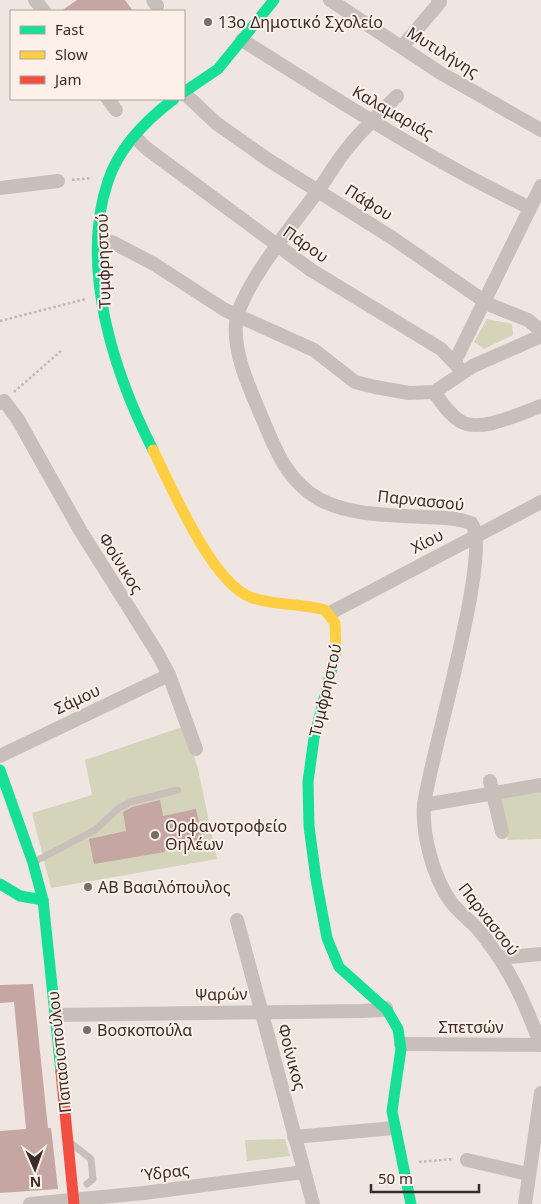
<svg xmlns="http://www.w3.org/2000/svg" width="541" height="1204" font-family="'Noto Sans',sans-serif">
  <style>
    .green { fill: #d4d4ba }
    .building { fill: #c5a6a2 }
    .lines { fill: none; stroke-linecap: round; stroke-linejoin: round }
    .path { stroke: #c1b7b3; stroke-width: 2.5; stroke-dasharray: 2.5 2.5; stroke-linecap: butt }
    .lane { stroke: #c9bfba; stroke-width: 7 }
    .street { stroke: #c9bfba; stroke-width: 14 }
    .fast { stroke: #16e098; stroke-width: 11 }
    .slow { stroke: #ffcf43; stroke-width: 11 }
    .jam { stroke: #f24e42; stroke-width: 11 }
    .poi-dot { fill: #796c69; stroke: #fcf0e9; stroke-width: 2 }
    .labels { text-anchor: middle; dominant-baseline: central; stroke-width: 4; stroke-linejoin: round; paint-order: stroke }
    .poi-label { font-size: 16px; fill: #3a2b28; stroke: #fcf0e9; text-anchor: start }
    .street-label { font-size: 16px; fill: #3a2b28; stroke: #fcf0e9 }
  </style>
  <rect width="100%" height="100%" fill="#efe6e2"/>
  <g class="green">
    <polygon points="487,319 512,324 513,335 484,349 474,342"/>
    <polygon points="185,726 198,769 217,859 51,888 32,813 92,795 85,760"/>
    <polygon points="541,789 541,839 508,840 498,797"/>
    <polygon points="285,1139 290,1156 247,1161 245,1140"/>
  </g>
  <g class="building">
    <polygon points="77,0 125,0 133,11 61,11"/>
    <polygon points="160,800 163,816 196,809 203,842 165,848 165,852 94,864 89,839 126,831 123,812 132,807"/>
    <polygon points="33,984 48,1128 51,1128 58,1189 0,1193 0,1131 26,1129 14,1002 0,1003 0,985"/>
  </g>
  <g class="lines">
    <g class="path">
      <polyline points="72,180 91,178"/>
      <polyline points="0,321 86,299"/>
      <polyline points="14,392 62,350"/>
      <polyline points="419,1162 453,1159"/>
    </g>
    <g class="lane">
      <polyline points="34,862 95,830 119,808 130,802 178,790"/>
      <polyline points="72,1144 91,1159 93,1179 87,1184"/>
    </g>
    <g class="street">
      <polyline points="35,0 44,11"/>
      <polyline points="153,0 157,6"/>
      <polyline points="330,0 439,72 541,130"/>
      <path d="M242,40C336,99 430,160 530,208"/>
      <polyline points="402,47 440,2 438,0"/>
      <polyline points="184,93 216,123 267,159 391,237 490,305 528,320 541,331"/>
      <path d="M397,96C381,112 364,128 350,145C337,160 328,177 317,192C296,221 239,289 236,323C233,355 251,391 263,420C276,451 288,482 319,499C350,516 391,515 426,517C441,518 456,517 471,523C494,549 429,760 424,805C422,835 433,877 451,902C459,912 469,920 478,929C486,938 493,949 500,959C518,986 529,1015 541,1045L401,1044"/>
      <polyline points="108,99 116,110"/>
      <polyline points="135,137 146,148 311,270 441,349 463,372"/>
      <polyline points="0,188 58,181"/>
      <polyline points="99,238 114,243 154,264 225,310 314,350 355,382 375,387 409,393 434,392 473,366 541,336"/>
      <polyline points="455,361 541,186"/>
      <path d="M434,392C441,402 449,414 460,421C479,434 521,413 541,406"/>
      <polyline points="0,403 4,401 17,418 80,530 158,654 169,675 196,749"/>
      <polyline points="330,613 541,502"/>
      <polyline points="0,756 169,675"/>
      <polyline points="490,781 502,832"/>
      <polyline points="424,805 541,785"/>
      <polyline points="237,920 313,1204"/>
      <polyline points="500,958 541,954"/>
      <polyline points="55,1015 361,1011 383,1010 386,1008"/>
      <polyline points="294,1137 394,1128"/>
      <polyline points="467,1160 528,1174"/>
      <polyline points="30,1204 144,1193 304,1172"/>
      <polyline points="525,1204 541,1093"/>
    </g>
    <g class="fast">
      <polyline points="184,92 218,69 274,0"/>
      <path d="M153,450C114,373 79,267 108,181C119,148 146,120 174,99"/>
      <polyline points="336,652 314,738 308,782 309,826 316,879 327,938 339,967 387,1010 398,1029 401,1049 392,1111 411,1204"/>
      <polyline points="0,770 33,863 43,900 61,1072"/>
      <polyline points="0,884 20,896 43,900"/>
    </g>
    <path class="slow" d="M153,450C172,488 211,581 250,597C274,606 300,603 325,610L335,623L336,652"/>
    <polyline class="jam" points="61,1072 74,1204"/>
  </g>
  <g class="poi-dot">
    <circle cx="208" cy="22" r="5"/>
    <circle cx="155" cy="835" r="5"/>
    <circle cx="88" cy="887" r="5"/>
    <circle cx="87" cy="1030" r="5"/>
  </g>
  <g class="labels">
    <g class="poi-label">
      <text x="218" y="22">13ο Δημοτικό Σχολείο</text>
      <text x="165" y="826">Ορφανοτροφείο<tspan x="165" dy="18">Θηλέων</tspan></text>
      <text x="98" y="887">ΑΒ Βασιλόπουλος</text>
      <text x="97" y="1030">Βοσκοπούλα</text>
    </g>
    <g class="street-label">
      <text transform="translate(443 52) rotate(32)">Μυτιλήνης</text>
      <text transform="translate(393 112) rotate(30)">Καλαμαριάς</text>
      <text transform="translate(369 202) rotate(32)">Πάφου</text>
      <text transform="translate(306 244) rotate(35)">Πάρου</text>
      <text transform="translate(103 261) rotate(-92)">Τυμφρηστού</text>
      <text transform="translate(421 500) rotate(6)">Παρνασσού</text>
      <text transform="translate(427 541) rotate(-27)">Χίου</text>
      <text transform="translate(121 563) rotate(58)">Φοίνικος</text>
      <text transform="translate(325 690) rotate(-77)">Τυμφρηστού</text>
      <text transform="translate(77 699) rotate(-25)">Σάμου</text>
      <text transform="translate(489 919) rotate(52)">Παρνασσού</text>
      <text transform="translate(221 994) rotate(-1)">Ψαρών</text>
      <text x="471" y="1027">Σπετσών</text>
      <text transform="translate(59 1052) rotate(-96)">Παπασιοπούλου</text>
      <text transform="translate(292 1057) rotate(75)">Φοίνικος</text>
      <text transform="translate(165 1172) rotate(-7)">Ύδρας</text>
    </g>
  </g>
  <rect x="10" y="10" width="175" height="90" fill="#fcf0e9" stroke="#aea19c"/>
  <rect x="20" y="26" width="25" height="8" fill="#16e098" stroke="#aea19c"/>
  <text x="55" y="35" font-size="15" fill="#3a2b28">Fast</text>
  <rect x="20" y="51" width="25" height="8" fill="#ffcf43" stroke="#aea19c"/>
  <text x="55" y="60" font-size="15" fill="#3a2b28">Slow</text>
  <rect x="20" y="76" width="25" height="8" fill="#f24e42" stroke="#aea19c"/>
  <text x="55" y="85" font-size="15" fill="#3a2b28">Jam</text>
  <g transform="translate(35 1169) rotate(178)" stroke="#fcf0e9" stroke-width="4" paint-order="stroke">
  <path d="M0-4L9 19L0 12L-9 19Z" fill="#3a2b28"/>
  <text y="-8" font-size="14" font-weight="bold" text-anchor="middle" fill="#3a2b28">N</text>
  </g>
  <path d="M371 1184v8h108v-8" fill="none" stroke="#3a2b28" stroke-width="2.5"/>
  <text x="378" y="1184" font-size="15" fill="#3a2b28" stroke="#fcf0e9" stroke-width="4" paint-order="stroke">50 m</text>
</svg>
